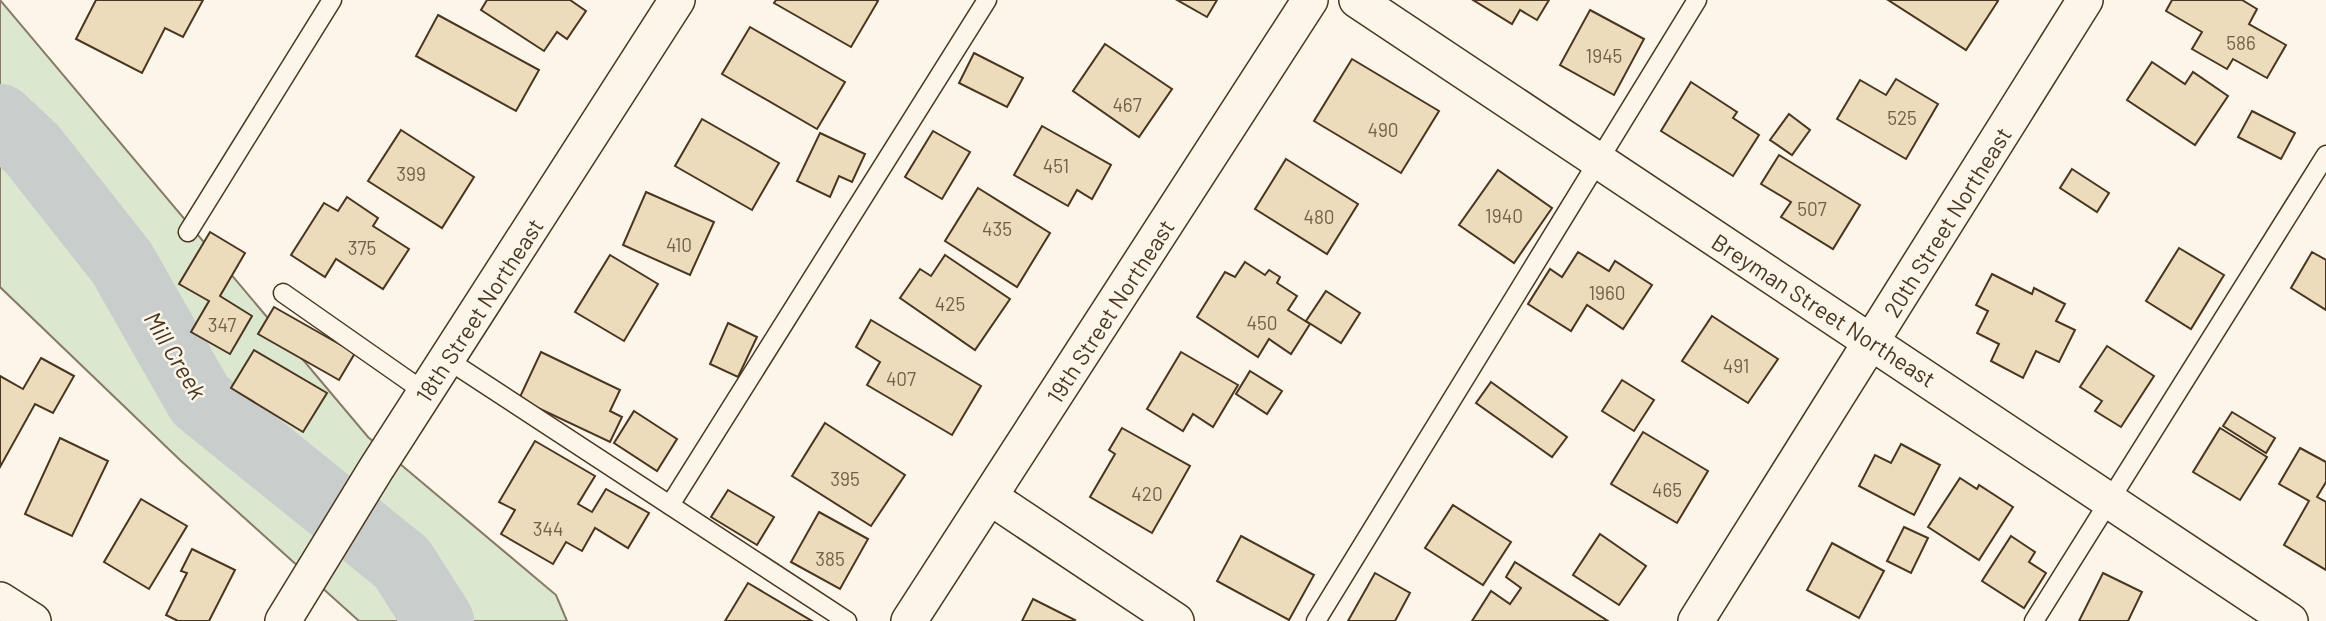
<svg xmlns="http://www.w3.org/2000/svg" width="2326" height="621" font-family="Barlow,sans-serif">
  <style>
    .green { fill: #dce7d0; stroke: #887966; stroke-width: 2 }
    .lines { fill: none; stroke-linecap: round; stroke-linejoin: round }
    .river { stroke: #c9cecd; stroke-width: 70 }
    .building { fill: #ecdcbc; stroke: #4a3520; stroke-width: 2 }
    .service-casing { stroke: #4a3520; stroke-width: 21 }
    .minor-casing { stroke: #4a3520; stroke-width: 38 }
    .service { stroke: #fbf6e9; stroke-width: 18 }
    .minor { stroke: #fbf6e9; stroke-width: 35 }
    .labels { text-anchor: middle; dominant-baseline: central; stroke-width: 5; stroke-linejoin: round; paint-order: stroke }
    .number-label { font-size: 19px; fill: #725f47 }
    .street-label { font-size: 23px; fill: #4a3520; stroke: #fbf6e9 }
    .water-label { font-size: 24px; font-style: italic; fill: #4a3520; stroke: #fbf6e9 }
  </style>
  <rect width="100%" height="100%" fill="#fbf6e9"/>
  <polygon class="green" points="0,0 368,437 556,595 567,621 359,621 180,460 0,287"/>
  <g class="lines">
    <polyline class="river" points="0,119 32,149 122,263 200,400 402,563 439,621"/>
  </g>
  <g class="building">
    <polygon points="96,0 203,0 183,37 165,28 142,73 76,39"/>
    <polygon points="487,0 570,0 586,11 567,39 557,32 544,51 481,10"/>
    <polygon points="776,0 876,0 878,1 851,47 774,3"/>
    <polygon points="1177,0 1217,0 1207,17"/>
    <polygon points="1473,0 1549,0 1537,20 1520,10 1512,24"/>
    <polygon points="1888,0 1996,0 1998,1 1966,50"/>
    <polygon points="2172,0 2242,0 2257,9 2249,24 2286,45 2267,78 2233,59 2227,69 2192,49 2202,32 2166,11"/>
    <polygon points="1590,10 1644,39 1614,95 1560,65"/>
    <polygon points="438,15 539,70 516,111 416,56"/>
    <polygon points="750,27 845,82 817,129 722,74"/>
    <polygon points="1105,44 1172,89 1139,137 1073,91"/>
    <polygon points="974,53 1023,78 1007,107 959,83"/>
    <polygon points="1352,59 1439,111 1401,173 1314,121"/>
    <polygon points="2152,62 2185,84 2193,72 2228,96 2195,145 2127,100"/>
    <polygon points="1896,79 1938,104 1906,159 1837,119 1860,80 1886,95"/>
    <polygon points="1691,82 1737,112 1733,118 1759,135 1733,176 1661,131"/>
    <polygon points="2252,111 2295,133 2281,159 2238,137"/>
    <polygon points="1789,114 1810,130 1792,155 1770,140"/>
    <polygon points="702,119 779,163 752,210 675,166"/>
    <polygon points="1042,126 1111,165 1092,199 1077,190 1068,206 1014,175"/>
    <polygon points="401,130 474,177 442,228 368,181"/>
    <polygon points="933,131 970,152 942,199 905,177"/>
    <polygon points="820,133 865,154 852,182 839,176 830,197 797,181"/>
    <polygon points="1779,155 1860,205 1833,249 1781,217 1791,202 1761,184"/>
    <polygon points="1286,159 1358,204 1327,254 1255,209"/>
    <polygon points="2072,169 2109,193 2097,212 2060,188"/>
    <polygon points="1498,170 1552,208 1514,263 1459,225"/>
    <polygon points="978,188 1050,233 1017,287 945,241"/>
    <polygon points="646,192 714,222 690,275 623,245"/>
    <polygon points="347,197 378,218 373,226 409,249 383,289 336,259 325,277 291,255 324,203 338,211"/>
    <polygon points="210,232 245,253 220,296 252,316 230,354 191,332 209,301 179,284"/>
    <polygon points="2179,248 2224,275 2191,329 2146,301"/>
    <polygon points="1578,252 1609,271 1615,261 1652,285 1623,329 1587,305 1571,331 1528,304 1550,269 1562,277"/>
    <polygon points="2312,252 2326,260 2326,310 2291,288"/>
    <polygon points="610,255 658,284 624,341 575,312"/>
    <polygon points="945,255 1010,299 975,350 900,298 920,269 931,276"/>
    <polygon points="1245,262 1265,275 1269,270 1280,277 1277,283 1297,296 1288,310 1310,324 1291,354 1269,339 1258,357 1197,317 1225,272 1235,277"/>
    <polygon points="1992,274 2032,294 2034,288 2065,304 2056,321 2075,330 2059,362 2036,351 2023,378 1991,361 1999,344 1977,333 1988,311 1976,305"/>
    <polygon points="1326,291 1360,313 1341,343 1306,321"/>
    <polygon points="274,307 355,353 339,380 258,334"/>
    <polygon points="1712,316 1778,359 1748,403 1682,361"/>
    <polygon points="871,320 981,386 952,435 867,385 880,362 856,347"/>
    <polygon points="728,323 757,337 738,377 710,364"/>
    <polygon points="2107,346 2154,376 2121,427 2095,411 2102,401 2080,387"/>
    <polygon points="254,350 327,393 303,432 231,388"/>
    <polygon points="541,352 620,390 610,411 622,417 610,442 519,399"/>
    <polygon points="1181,352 1238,385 1213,427 1193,414 1183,431 1147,409"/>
    <polygon points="41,358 74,376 53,413 35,404 0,467 0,376 23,389"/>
    <polygon points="1250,371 1282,391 1267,414 1236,394"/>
    <polygon points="1622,380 1654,400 1634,431 1602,411"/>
    <polygon points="1491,382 1567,437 1552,457 1476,403"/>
    <polygon points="634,411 677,439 657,471 614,443"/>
    <polygon points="2232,412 2275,438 2266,453 2223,426"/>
    <polygon points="825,423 905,475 871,526 792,476"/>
    <polygon points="1122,428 1190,466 1152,533 1090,497 1115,454 1109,450"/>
    <polygon points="2220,428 2267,457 2240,500 2193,472"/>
    <polygon points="1643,432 1708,471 1677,523 1611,484"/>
    <polygon points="60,438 108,461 72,536 25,514"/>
    <polygon points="535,441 595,476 578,504 592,512 606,489 649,513 628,548 595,528 582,551 566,542 553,564 501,534 515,510 499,502"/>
    <polygon points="1901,444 1940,465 1914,515 1859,486 1875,455 1891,463"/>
    <polygon points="2300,448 2326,462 2326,482 2317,497 2326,502 2326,570 2284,545 2309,501 2279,484"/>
    <polygon points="1960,478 1977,489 1979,485 2013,507 1979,560 1928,527"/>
    <polygon points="728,490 774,517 757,545 711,517"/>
    <polygon points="141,499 187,526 149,589 104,562"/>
    <polygon points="1453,505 1511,542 1483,585 1425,548"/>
    <polygon points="819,512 868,539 840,589 791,562"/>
    <polygon points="1904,527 1928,538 1911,573 1887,561"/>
    <polygon points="1600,534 1646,566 1619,605 1573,575"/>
    <polygon points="1241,536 1314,575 1289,620 1217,581"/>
    <polygon points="2011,536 2035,552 2029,562 2046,573 2024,608 1982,581"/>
    <polygon points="1832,543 1884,571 1859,618 1807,590"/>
    <polygon points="192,549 235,570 209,621 178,621 166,615 187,573 181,571"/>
    <polygon points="1515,562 1608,621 1472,621 1491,591 1510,604 1521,588 1506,577"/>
    <polygon points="1375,573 1410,593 1395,621 1348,621"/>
    <polygon points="2103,573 2142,592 2128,621 2079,621"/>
    <polygon points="748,583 812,621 725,621"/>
    <polygon points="1033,599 1075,620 1074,621 1022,621"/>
  </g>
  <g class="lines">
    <defs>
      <g id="service">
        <polyline points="188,232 332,0"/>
        <polyline points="283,293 426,393"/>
        <polyline points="448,360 847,621"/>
        <polyline points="670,505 987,0"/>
        <polyline points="1316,621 1697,0"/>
        <polyline points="2034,621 2326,155"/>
      </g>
      <g id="minor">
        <polyline points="1357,0 2290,621"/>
        <polyline points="990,497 1176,621"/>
        <polyline points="0,600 33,621"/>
        <polyline points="283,621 376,469 677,0"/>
        <polyline points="909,621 1310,0"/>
        <polyline points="1696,621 2085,0"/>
      </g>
    </defs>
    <use href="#service" class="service-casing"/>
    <use href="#minor" class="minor-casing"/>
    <use href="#service" class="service"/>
    <use href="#minor" class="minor"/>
  </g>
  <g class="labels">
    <g class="number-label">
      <text x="2241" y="42">586</text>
      <text x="1604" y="55">1945</text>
      <text x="1127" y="104">467</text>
      <text x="1902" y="117">525</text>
      <text x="1383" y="129">490</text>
      <text x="1056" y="165">451</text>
      <text x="411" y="173">399</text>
      <text x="1812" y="208">507</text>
      <text x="1504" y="215">1940</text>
      <text x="1319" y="216">480</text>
      <text x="997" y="228">435</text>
      <text x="679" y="244">410</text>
      <text x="362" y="247">375</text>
      <text x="1607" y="292">1960</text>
      <text x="950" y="303">425</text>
      <text x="1262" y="322">450</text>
      <text x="222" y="324">347</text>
      <text x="1736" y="365">491</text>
      <text x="901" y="378">407</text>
      <text x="845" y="478">395</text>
      <text x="1667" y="489">465</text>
      <text x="1147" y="493">420</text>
      <text x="548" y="528">344</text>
      <text x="830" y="558">385</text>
    </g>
    <g class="street-label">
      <text transform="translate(1947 222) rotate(-58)">20th Street Northeast</text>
      <text transform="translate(479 310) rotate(-57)">18th Street Northeast</text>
      <text transform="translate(1824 310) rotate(33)">Breyman Street Northeast</text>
      <text transform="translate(1110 311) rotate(-57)">19th Street Northeast</text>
    </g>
    <g class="water-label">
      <text transform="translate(176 355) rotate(59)">Mill Creek</text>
    </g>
  </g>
</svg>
